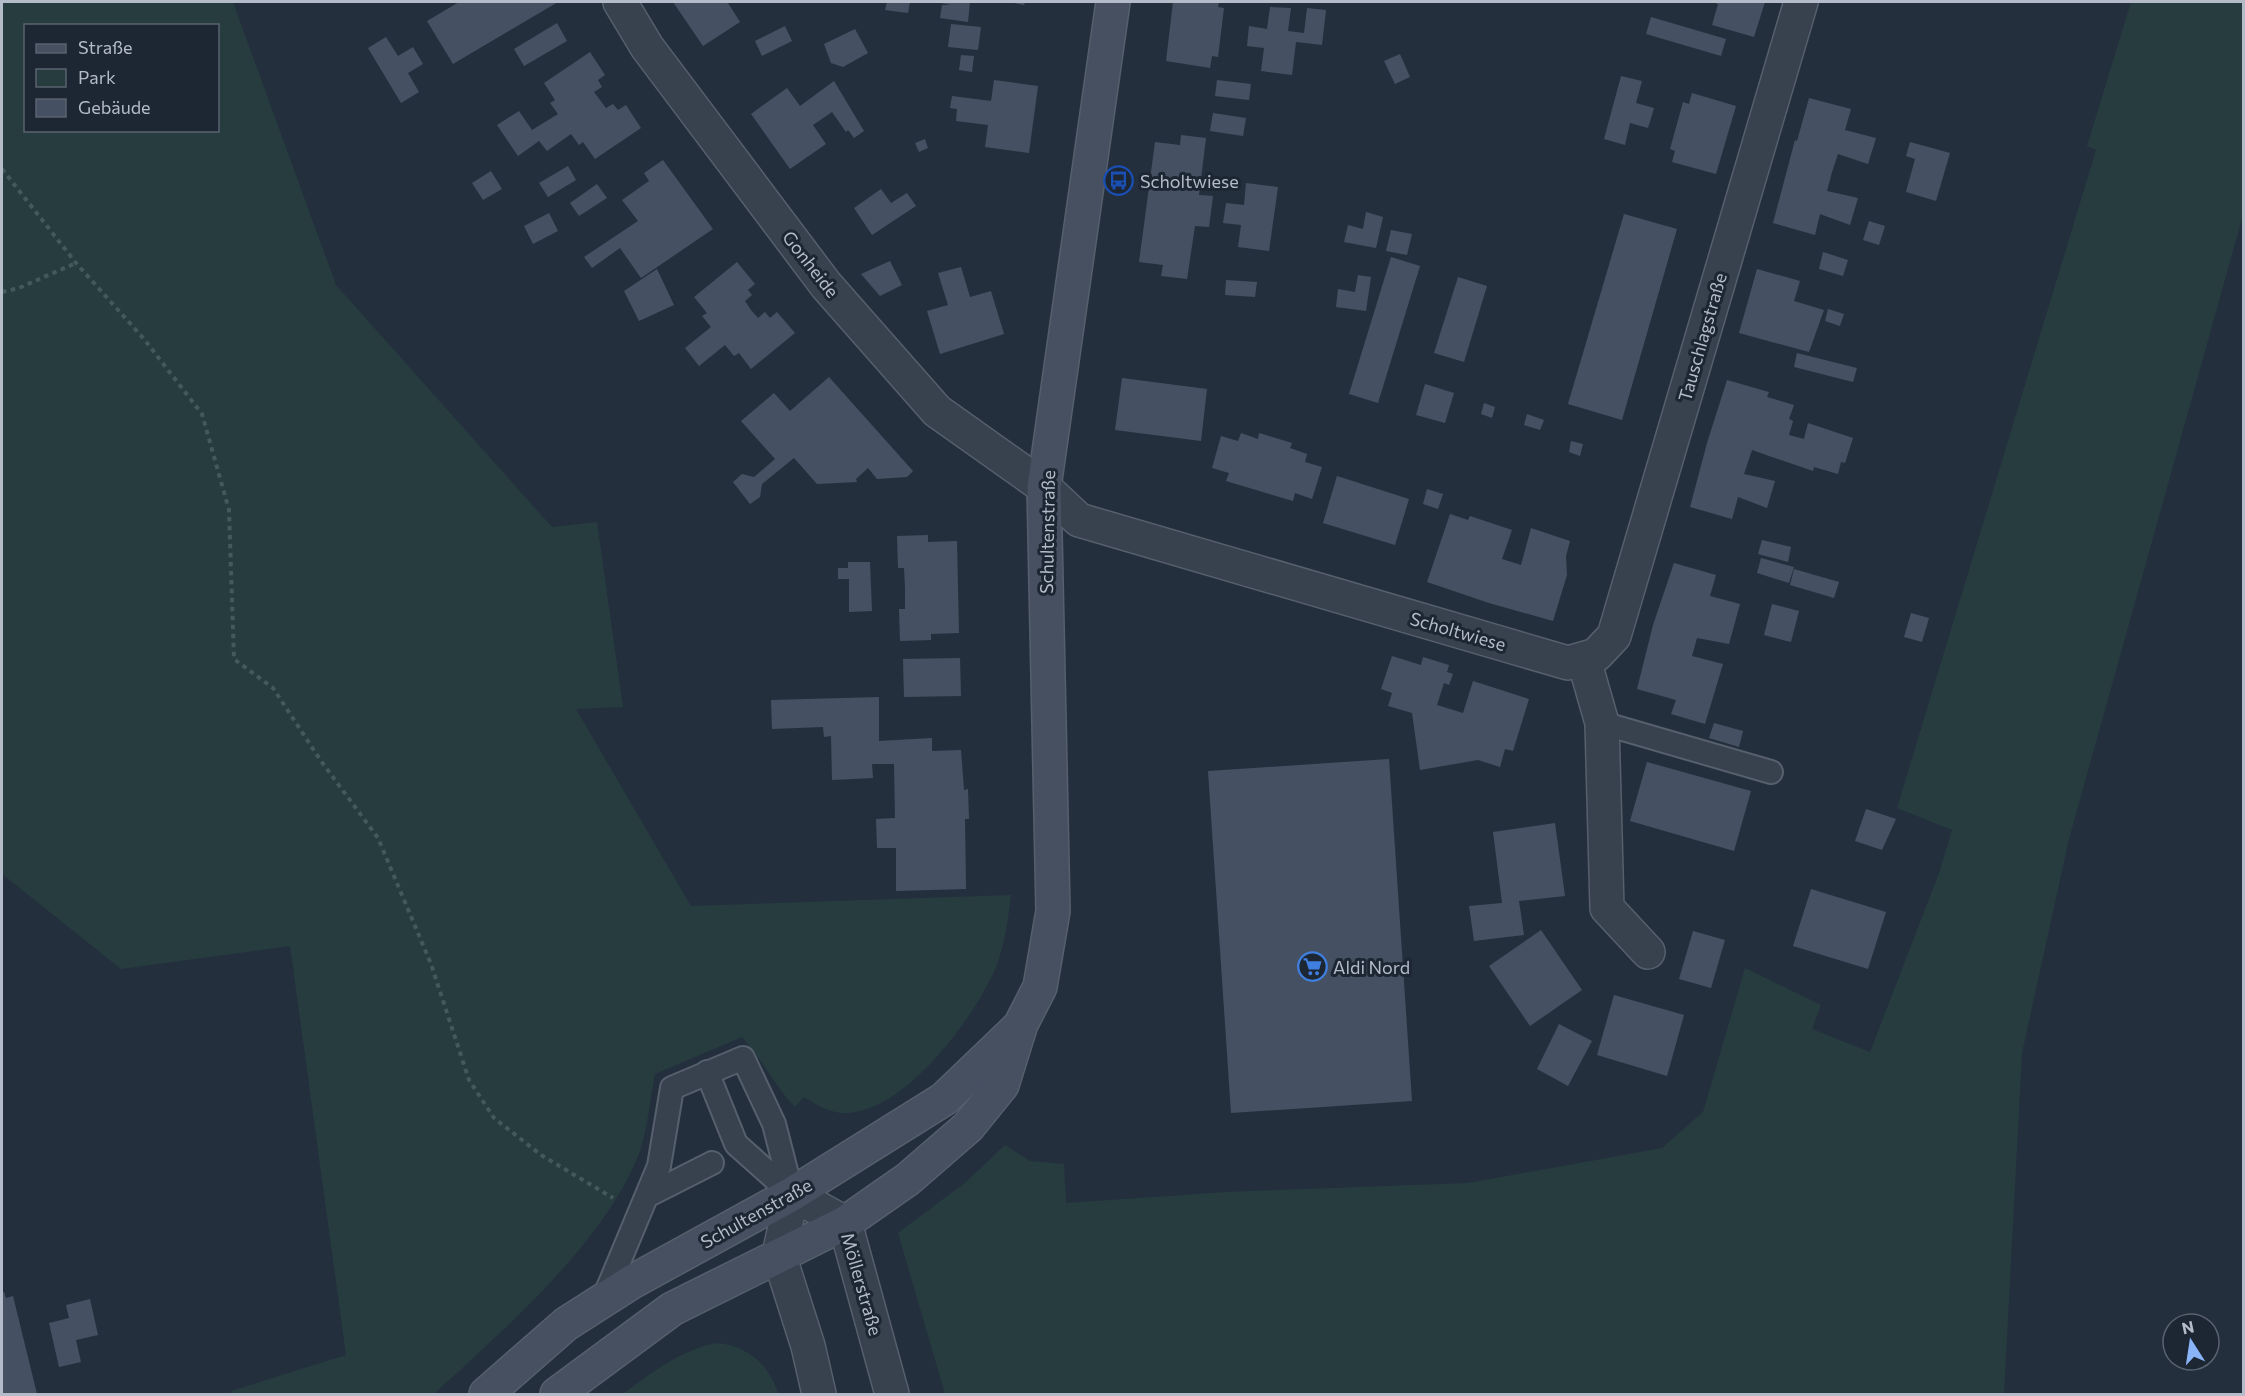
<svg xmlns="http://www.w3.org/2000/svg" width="2245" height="1396" font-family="Commissioner,sans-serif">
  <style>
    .green { fill: #263c3f; fill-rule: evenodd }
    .building { fill: #455162 }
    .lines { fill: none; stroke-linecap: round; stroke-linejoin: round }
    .service-casing { stroke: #565f6c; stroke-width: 26 }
    .minor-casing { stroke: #565f6c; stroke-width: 36 }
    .tertiary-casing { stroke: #565f6c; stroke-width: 36 }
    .secondary-casing { stroke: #565f6c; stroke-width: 36 }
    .path { stroke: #44595c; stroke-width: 4; stroke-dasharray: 4.5 4.5; stroke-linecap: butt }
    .service { stroke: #38414e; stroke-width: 22 }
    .minor { stroke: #38414e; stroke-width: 33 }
    .tertiary { stroke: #38414e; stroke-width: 33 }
    .secondary { stroke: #465061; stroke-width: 33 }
    .labels { text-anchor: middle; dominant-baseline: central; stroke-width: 6; stroke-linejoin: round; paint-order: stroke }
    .poi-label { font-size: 18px; fill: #b4bcc9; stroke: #1d2633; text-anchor: start }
    .street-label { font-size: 18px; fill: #b4bcc9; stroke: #1d2633 }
  </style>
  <rect width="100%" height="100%" fill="#242f3e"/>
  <g class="green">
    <path d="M2,2H233L336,285L552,527L597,522L623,707L576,709L691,906L1011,895C1008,920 1005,944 996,967C975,1017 903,1116 842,1113C827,1112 816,1104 804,1097L795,1107C774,1085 762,1059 742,1037L655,1074C650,1099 648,1127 640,1151C606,1242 504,1329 434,1394H231V1391L346,1355L290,946L121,969L2,874ZM26,26H218V130H26Z"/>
    <polygon points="2131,2 2243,2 2243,215 2069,839 2022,1053 2004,1394 945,1394 898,1233 966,1182 1005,1145 1030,1161 1064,1164 1066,1203 1226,1192 1468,1183 1662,1148 1703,1112 1745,968 1821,1005 1812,1029 1870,1052 1939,873 1952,830 1897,808 2096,150 2087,146"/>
    <path d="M716,1343C747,1345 770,1365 778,1394H623C651,1373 681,1350 716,1343Z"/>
  </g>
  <g class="building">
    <polygon points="459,2 558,2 453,64 427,21"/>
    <polygon points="673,2 731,2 728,3 740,22 703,46"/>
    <polygon points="887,2 910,2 908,13 885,10"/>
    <polygon points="935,2 970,2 968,22 940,18 942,5 951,5"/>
    <polygon points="1009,2 1025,2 1024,5"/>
    <polygon points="1173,2 1219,2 1218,7 1224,8 1218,57 1212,56 1210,68 1166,61"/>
    <polygon points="1713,2 1765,2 1754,37 1712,25 1718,4"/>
    <polygon points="1270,7 1291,8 1288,31 1304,33 1307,8 1326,10 1322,45 1296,42 1292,75 1261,71 1264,48 1247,46 1249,26 1267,29"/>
    <polygon points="1651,17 1726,39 1721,56 1646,34"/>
    <polygon points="557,23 567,41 524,66 514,49"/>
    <polygon points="951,24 981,27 978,50 948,47"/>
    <polygon points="785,26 792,41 762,56 755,41"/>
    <polygon points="855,29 868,53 843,67 831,63 824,44"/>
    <polygon points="386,37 398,56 413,47 423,64 408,73 419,92 401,103 368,48"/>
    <polygon points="590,52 605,75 598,80 602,87 594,92 606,108 613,104 618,110 626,105 641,128 595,159 583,142 579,145 571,134 547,151 539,141 518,156 497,125 519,111 532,130 558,114 550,103 555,100 544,83"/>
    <polygon points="1400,54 1410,77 1395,84 1384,61"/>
    <polygon points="961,55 974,56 972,72 959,70"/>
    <polygon points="1621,76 1642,81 1636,103 1654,108 1648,128 1630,123 1625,145 1604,139"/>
    <polygon points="994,80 1038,86 1029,153 985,147 988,125 956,121 957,109 950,108 952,96 991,101"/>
    <polygon points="1217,80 1251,84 1249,100 1215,96"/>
    <polygon points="834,81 864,131 854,138 848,130 846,132 832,112 813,125 826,144 790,169 751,114 787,88 800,106"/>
    <polygon points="1692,93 1736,106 1716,174 1672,162 1675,151 1670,149 1683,102 1689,104"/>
    <polygon points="1809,98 1851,109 1845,130 1876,138 1868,164 1838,154 1832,172 1827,191 1858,198 1850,225 1820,214 1815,235 1773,223 1795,140 1797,141"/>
    <polygon points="1213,113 1246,118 1243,136 1210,131"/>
    <polygon points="1181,135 1206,138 1199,195 1213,196 1209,227 1195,226 1187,279 1161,276 1163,265 1139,262 1155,142 1180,145"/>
    <polygon points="925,139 928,148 919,152 915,143"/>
    <polygon points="1910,142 1950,153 1936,201 1906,192 1915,159 1906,156"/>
    <polygon points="663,160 713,229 641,278 620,248 592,268 584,257 638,221 622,200 649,181 644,173"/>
    <polygon points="568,166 576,180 548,197 539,183"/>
    <polygon points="491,171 502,189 483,200 472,183"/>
    <polygon points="1246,183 1278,187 1269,251 1238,247 1241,225 1223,223 1226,203 1244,205"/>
    <polygon points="597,184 607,198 579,216 570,203"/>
    <polygon points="881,189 891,203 907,193 916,206 872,235 854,208"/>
    <polygon points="1366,212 1383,217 1376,248 1344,242 1348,225 1363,229"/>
    <polygon points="549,213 558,231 533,244 524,226"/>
    <polygon points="1624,214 1677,229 1622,420 1568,404"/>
    <polygon points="1869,221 1885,226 1879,245 1863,240"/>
    <polygon points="1391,230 1412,234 1407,255 1386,251"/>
    <polygon points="1823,252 1848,260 1843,276 1819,269"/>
    <polygon points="1391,257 1420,266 1378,403 1349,394"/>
    <polygon points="890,261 902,285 880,296 861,274"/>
    <polygon points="737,262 755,284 748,290 752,295 745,301 751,310 758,318 765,312 770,318 777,312 795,333 751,369 739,353 734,356 725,345 699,366 685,348 711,327 702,316 707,313 694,297"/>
    <polygon points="961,267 970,297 991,291 1004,334 940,354 927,311 948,305 938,273"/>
    <polygon points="657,269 674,305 639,321 624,291"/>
    <polygon points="1757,269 1800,281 1794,301 1824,310 1809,352 1739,333"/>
    <polygon points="1358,275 1371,277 1366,311 1336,307 1338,289 1355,292"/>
    <polygon points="1458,277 1487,286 1464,362 1434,353"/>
    <polygon points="1226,280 1257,282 1255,297 1225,295"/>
    <polygon points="1828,309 1844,314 1840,326 1825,321"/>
    <polygon points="1797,353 1857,368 1853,382 1794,367"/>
    <polygon points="829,377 913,471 907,477 877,479 868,468 856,479 857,482 817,484 794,458 762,484 760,497 750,504 733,482 742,474 754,477 775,459 741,421 774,393 790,411"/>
    <polygon points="1122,378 1207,389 1201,441 1115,430"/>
    <polygon points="1727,380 1769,392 1767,397 1794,405 1789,419 1793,421 1789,435 1804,439 1808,423 1853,438 1845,463 1841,462 1838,474 1814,467 1813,471 1752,450 1744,474 1775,481 1767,508 1738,497 1732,519 1690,507 1707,443"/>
    <polygon points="1425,384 1454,393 1445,423 1416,415"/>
    <polygon points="1484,403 1495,407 1492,418 1481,414"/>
    <polygon points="1527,414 1544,420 1540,430 1524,425"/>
    <polygon points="1241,433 1258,439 1259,433 1292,443 1290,448 1307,454 1305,462 1322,467 1312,499 1295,493 1293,501 1226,481 1229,473 1212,468 1221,436 1238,441"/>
    <polygon points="1571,441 1583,444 1580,456 1569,452"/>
    <polygon points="1337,476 1409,499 1395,545 1323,523"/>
    <polygon points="1427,489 1443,494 1438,509 1423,504"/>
    <polygon points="1450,514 1468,520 1470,516 1512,530 1502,559 1521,565 1531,528 1570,541 1566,556 1567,575 1553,621 1489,603 1427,582"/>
    <polygon points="928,535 928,542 957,541 959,633 931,634 931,640 900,641 899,609 905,609 905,588 904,568 898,568 897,536"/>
    <polygon points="1762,540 1791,547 1788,562 1758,554"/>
    <polygon points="1761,558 1794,567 1789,583 1757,573"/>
    <polygon points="848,562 870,562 872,611 849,612 849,579 838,579 838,568 848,568"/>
    <polygon points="1674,563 1716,575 1710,596 1740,604 1729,644 1697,638 1692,656 1723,664 1705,724 1671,714 1676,700 1637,689 1653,625"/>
    <polygon points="1794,569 1839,582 1834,598 1790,585"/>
    <polygon points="1772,604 1799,611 1791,642 1764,635"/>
    <polygon points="1911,613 1929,618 1922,642 1904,637"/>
    <polygon points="1392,656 1421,665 1423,657 1449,665 1447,672 1453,674 1449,685 1444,683 1437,705 1463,713 1473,681 1529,699 1513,751 1505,749 1500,767 1478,760 1420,770 1412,713 1388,706 1392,693 1381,689"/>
    <polygon points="960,658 961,696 904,697 903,659"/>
    <polygon points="879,697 879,741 932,738 932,751 961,750 964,790 968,789 969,819 965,819 966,889 896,891 896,848 877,848 876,819 895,818 894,764 872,764 873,778 832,780 831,736 824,737 823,727 772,729 771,700"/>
    <polygon points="1714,723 1743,731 1739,747 1709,738"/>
    <polygon points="1389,759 1412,1101 1231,1113 1208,771"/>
    <polygon points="1647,762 1751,791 1734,851 1630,821"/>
    <polygon points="1866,809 1896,819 1882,850 1855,841"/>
    <polygon points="1555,823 1565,896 1519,901 1524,935 1474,941 1469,906 1502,903 1493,832"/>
    <polygon points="1811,889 1886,912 1868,969 1793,946"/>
    <polygon points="1541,930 1582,990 1530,1026 1489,966"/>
    <polygon points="1693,931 1725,940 1711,988 1679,979"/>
    <polygon points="1614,995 1684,1015 1667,1076 1597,1055"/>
    <polygon points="1559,1024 1592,1041 1568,1086 1537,1069"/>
    <polygon points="2,1292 4,1292 6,1298 13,1296 37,1394 2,1394"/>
    <polygon points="90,1299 98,1335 76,1340 81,1362 59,1367 49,1323 69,1318 66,1305"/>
  </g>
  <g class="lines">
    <defs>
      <g id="service">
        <polyline points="1602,723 1771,772"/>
        <polyline points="707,1072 736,1144 792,1194"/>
        <polyline points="647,1196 712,1163"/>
        <polyline points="603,1300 659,1166 672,1088 743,1058 774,1124 792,1194"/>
      </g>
      <g id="minor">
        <polyline points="620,2 647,47 826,285 937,411 1044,487 1079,520 1568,663 1596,655 1614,636 1801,2"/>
        <polyline points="1584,660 1602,723 1607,908 1648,952"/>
      </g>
      <polyline id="tertiary" points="819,1394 808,1346 779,1255 792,1194 845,1223 892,1394"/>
      <g id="secondary">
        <polyline points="486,1394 566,1324 630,1283 792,1194 944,1099 1018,1028"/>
        <polyline points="557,1394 672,1309 845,1223 908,1179 968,1127 1002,1085 1021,1024 1040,987 1053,911 1044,487 1113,2"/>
      </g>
    </defs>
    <use href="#service" class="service-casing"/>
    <use href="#minor" class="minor-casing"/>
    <use href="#tertiary" class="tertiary-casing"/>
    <use href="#secondary" class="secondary-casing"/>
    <g class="path">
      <polyline points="2,169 76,263 144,339 202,414 229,510 234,659 273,688 321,761 378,838 431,964 469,1080 494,1118 541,1155 613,1198"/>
      <polyline points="2,292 19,288 76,263"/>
    </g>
    <use href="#service" class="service"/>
    <use href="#minor" class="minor"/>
    <use href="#tertiary" class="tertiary"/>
    <use href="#secondary" class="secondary"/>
  </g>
  <defs>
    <symbol id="bus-ring" viewBox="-11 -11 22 22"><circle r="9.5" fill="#1d2633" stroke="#1a4fb4" stroke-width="1.5"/><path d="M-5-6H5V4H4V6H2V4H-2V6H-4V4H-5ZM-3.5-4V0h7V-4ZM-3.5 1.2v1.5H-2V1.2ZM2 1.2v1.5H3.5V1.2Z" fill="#1a4fb4"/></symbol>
    <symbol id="supermarket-ring" viewBox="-11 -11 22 22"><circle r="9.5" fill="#1d2633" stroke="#3f7fe0" stroke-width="1.5"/><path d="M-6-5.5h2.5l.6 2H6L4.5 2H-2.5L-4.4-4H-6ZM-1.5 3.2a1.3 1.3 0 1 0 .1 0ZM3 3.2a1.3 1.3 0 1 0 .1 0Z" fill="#3f7fe0"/></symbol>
  </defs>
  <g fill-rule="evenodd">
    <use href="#bus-ring" x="1102" y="164" width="33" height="33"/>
    <use href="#supermarket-ring" x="1296" y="950" width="33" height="33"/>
  </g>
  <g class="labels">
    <g class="poi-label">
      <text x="1140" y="181">Scholtwiese</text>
      <text x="1333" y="967">Aldi Nord</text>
    </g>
    <g class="street-label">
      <text transform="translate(811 264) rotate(52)">Gonheide</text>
      <text transform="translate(1702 337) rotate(-74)">Tauschlagstraße</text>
      <text transform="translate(1047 532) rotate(-89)">Schultenstraße</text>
      <text transform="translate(1458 631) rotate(16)">Scholtwiese</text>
      <text transform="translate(756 1213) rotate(-29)">Schultenstraße</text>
      <text transform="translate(862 1284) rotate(74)">Möllerstraße</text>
    </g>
  </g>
  <rect width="2245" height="1396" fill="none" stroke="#b4bcc9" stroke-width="6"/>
  <rect x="24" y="24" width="195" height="108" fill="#1d2633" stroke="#59626f" stroke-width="1.5"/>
  <rect x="36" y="44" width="30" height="9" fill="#465061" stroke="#59626f" stroke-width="1.5"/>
  <text x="78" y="54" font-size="18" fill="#b4bcc9">Straße</text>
  <rect x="36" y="69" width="30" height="18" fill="#263c3f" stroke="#59626f" stroke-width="1.5"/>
  <text x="78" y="84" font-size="18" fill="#b4bcc9">Park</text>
  <rect x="36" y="99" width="30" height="18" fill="#455162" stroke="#59626f" stroke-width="1.5"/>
  <text x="78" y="114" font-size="18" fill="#b4bcc9">Gebäude</text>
  <g transform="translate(2191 1342) rotate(348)"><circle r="28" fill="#1d2633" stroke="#59626f" stroke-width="1.5"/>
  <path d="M0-4.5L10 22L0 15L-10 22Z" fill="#8ab4f8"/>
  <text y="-9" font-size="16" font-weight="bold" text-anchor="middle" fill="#b4bcc9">N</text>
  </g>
</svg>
